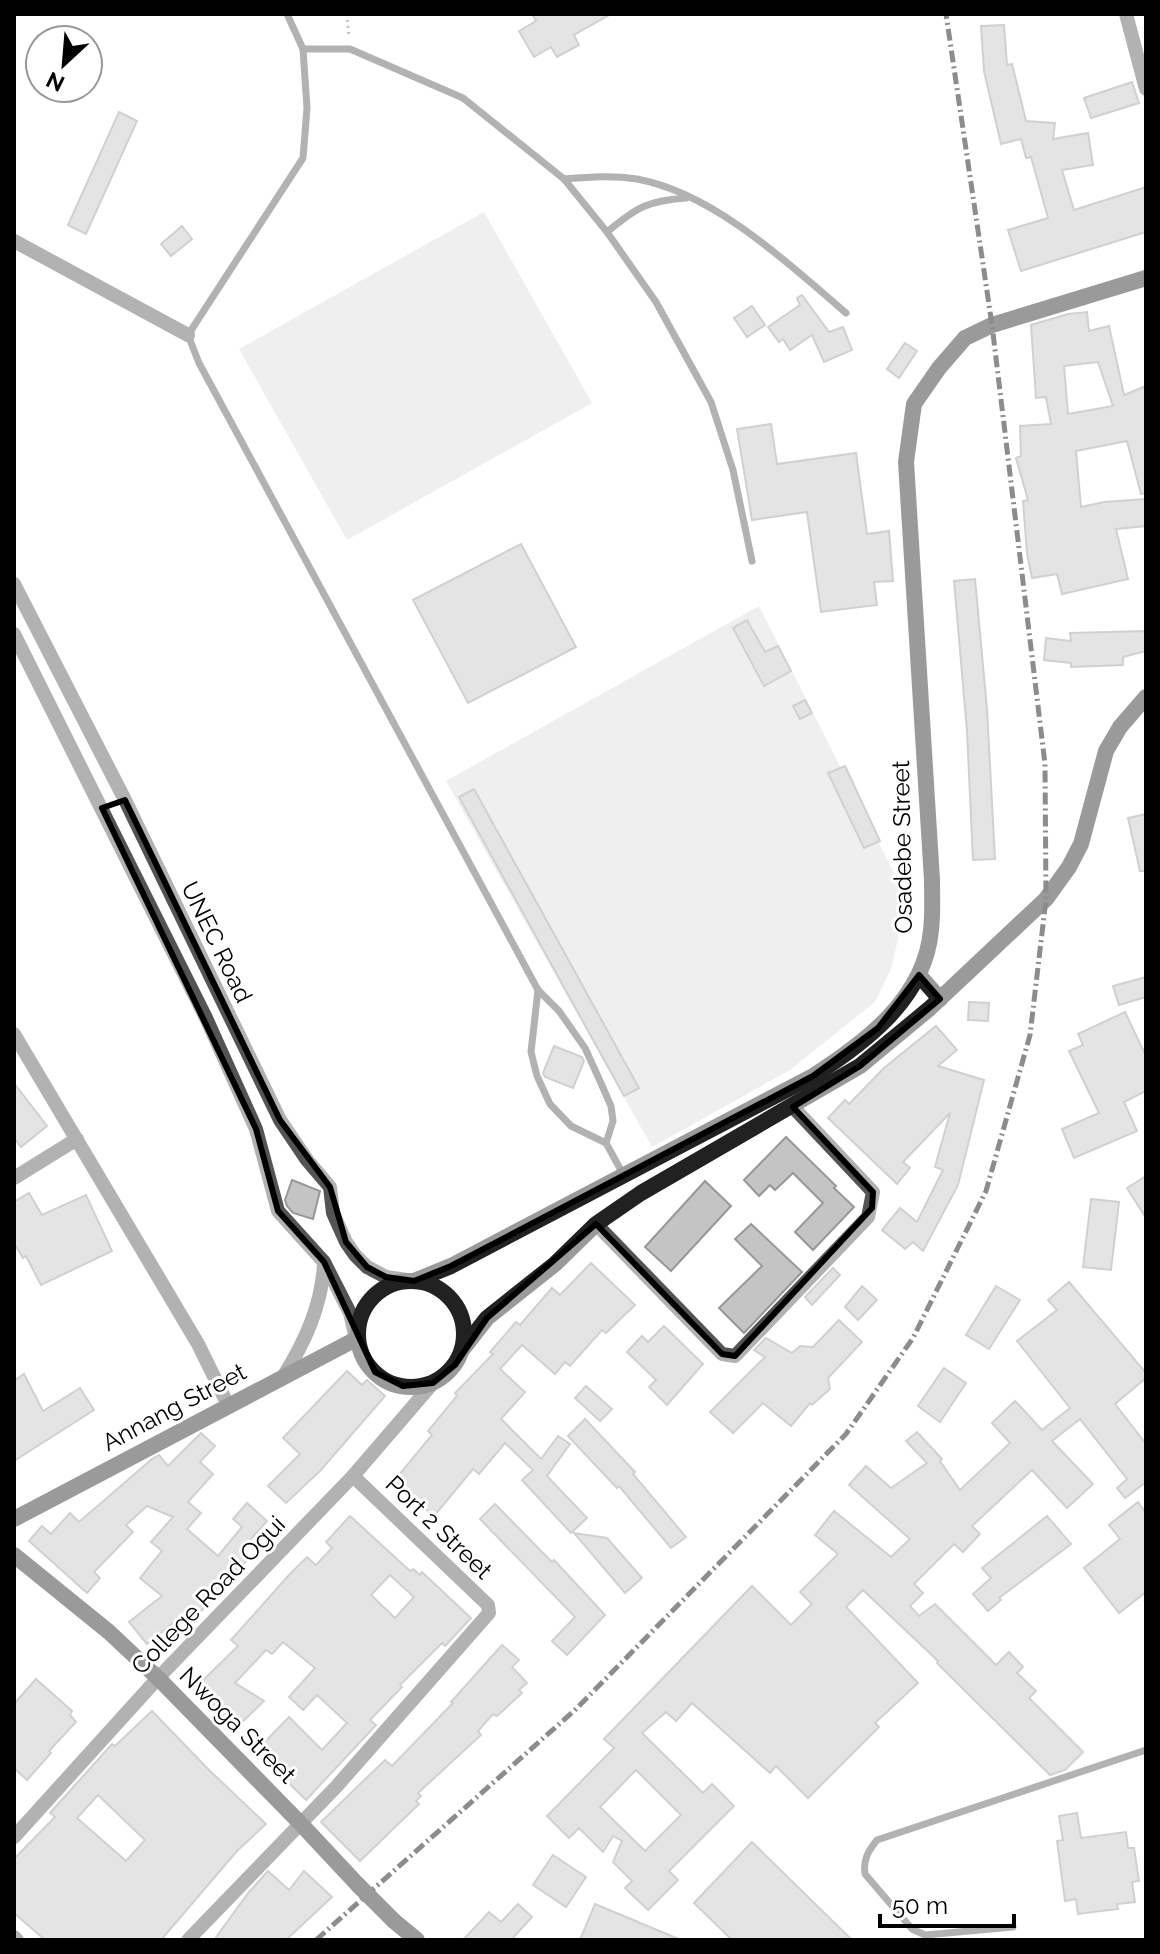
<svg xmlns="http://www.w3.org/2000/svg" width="1160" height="1954" font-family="Raleway,sans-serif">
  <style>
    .green { fill: #dbdbdb }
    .building { fill: #c4c4c4; stroke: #989898; stroke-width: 2; fill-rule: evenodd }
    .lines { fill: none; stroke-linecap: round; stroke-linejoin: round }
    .path { stroke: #767676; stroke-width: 3; stroke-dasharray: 2 4; stroke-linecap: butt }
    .lane { stroke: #545454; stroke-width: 7 }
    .street { stroke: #545454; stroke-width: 14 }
    .secondary { stroke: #212121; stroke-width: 16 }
    .rail { stroke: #000; stroke-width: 5; stroke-dasharray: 12 4 2 4; stroke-linecap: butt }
    .secondary-bridge { stroke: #212121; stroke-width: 16 }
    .marked { fill: none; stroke: #000; stroke-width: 6; stroke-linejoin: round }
    .labels { text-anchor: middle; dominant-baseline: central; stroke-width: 6; stroke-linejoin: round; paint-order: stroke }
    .street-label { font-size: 24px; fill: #000; stroke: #fff }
  </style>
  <rect width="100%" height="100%" fill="#fff"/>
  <g class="green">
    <polygon points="484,212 592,403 347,540 239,349"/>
    <polygon points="759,606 901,887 898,939 891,969 875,1002 790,1070 652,1147 446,781"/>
  </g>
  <g class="building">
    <polygon points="532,14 611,14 574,35 579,45 557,57 551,47 534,57 519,31 536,21"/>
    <polygon points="1004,25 1007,65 1012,64 1026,121 1055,123 1053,139 1088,133 1093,165 1062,170 1074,210 1146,187 1146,232 1021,271 1008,230 1048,218 1031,157 1026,158 1021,139 1001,144 984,71 981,26"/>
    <polygon points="1132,82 1139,103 1091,118 1084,98"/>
    <polygon points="119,112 137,121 86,234 68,225"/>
    <polygon points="182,226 192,239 171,256 161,244"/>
    <polygon points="802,295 829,332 843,327 852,350 824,362 812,335 790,350 783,339 779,342 768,327 800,305 797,298"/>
    <polygon points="752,306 765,325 747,337 734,318"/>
    <path d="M1087,312L1089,331L1109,326L1124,395L1146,386V493L1141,494L1127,441L1076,451L1081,507L1104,502L1146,499V526L1116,529L1128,579L1062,594L1057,574L1032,578L1027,553L1023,501L1028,500L1016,458L1021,456L1020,426L1051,424L1046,397L1036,398L1031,325L1068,314ZM1098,362L1113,406L1068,414L1064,366Z"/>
    <polygon points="905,343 917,351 899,378 887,369"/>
    <polygon points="771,424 777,464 856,453 867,534 889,531 893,581 874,582 877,605 821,612 807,512 752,520 737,429"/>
    <polygon points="521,544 576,647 468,703 413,600"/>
    <polygon points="975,579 987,709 995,859 973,860 967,731 954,581"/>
    <polygon points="747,620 765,652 778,646 791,671 764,686 733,628"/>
    <polygon points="1146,631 1146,651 1123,657 1123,665 1071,667 1071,663 1044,660 1046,638 1071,641 1070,633"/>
    <polygon points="805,700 812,713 800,719 793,706"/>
    <polygon points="845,766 880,841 864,848 828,773"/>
    <polygon points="474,789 639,1088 624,1096 459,797"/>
    <polygon points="1146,814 1146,871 1140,871 1128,818"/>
    <polygon points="1146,977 1146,997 1119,1005 1113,986"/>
    <polygon points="969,1002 989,1003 988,1021 968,1020"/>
    <polygon points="1125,1012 1146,1056 1146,1091 1124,1102 1137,1131 1074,1158 1062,1129 1099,1113 1069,1051 1083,1045 1078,1034"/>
    <polygon points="936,1026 957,1050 938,1066 984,1080 958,1185 923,1251 913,1242 905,1249 882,1230 900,1208 917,1222 943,1170 935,1167 950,1113 903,1162 910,1168 897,1184 828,1118 845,1100 849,1104 884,1068"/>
    <polygon points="554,1046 582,1057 584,1061 573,1088 545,1077 543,1073"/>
    <polygon points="14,1083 47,1126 21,1147 14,1138"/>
    <polygon points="786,1137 836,1186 834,1188 854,1207 813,1250 795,1232 823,1203 793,1173 775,1190 770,1185 759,1196 744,1180"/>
    <polygon points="1146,1176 1146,1218 1127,1188"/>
    <polygon points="292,1180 320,1191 313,1219 293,1213 287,1206 285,1200"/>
    <polygon points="705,1181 731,1206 671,1271 645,1247"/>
    <polygon points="29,1193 42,1215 86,1195 112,1251 41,1285 26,1256 23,1258 14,1243 14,1202"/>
    <polygon points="1091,1199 1119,1202 1111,1270 1083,1267"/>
    <polygon points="751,1224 802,1272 744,1333 719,1308 762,1266 735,1239"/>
    <polygon points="591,1263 635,1305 606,1333 602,1330 570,1366 565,1362 555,1374 522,1345 500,1369 525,1392 501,1419 541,1459 558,1436 570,1444 547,1476 587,1518 571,1533 522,1480 533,1470 505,1443 479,1474 473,1469 434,1516 393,1482 432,1435 428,1431 457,1396 455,1393 493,1354 490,1352 516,1322 520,1325 552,1288 560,1295"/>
    <polygon points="833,1268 840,1275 812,1305 805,1297"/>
    <path d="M1069,1282L1146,1373V1378L1115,1404L1146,1444V1482L1125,1498L1117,1488L1127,1479L1080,1419L1052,1441L1093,1484L1067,1508L1032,1470L972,1526L980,1534L963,1552L954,1544L914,1584L923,1593L910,1606L919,1616L935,1604L996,1665L1009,1652L1023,1667L1017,1673L1036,1691L1029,1698L1083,1752L1065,1770L1050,1775L937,1663L938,1661L863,1590L846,1607L918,1683L875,1723L879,1727L808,1798L776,1766L770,1773L692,1703L676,1721L666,1712L642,1733L703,1793L712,1784L734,1806L669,1871L678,1880L648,1910L625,1888L632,1881L613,1862L622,1841L613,1836L603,1852L579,1828L569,1838L547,1816L614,1748L604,1739L752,1586L791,1625L812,1604L800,1592L838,1554L815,1535L834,1511L891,1557L910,1539L849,1485L866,1466L891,1488L927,1463L906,1441L917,1432L942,1459L940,1461L960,1490L1010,1443L992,1423L1015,1401L1042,1430L1070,1408L1017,1341L1057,1310L1048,1300ZM636,1770L681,1815L645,1851L600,1807Z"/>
    <polygon points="862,1286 877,1300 858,1320 845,1307"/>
    <polygon points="996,1286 1020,1300 989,1349 966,1335"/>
    <polygon points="839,1320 862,1342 828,1378 830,1389 812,1405 810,1403 791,1426 763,1403 733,1433 710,1412 765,1357 754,1350 766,1338 792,1353 800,1346 813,1347"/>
    <polygon points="664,1326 703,1364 667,1405 649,1387 656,1380 627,1352 642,1336 648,1342"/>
    <polygon points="944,1368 966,1383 940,1422 918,1406"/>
    <polygon points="347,1371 362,1385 367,1380 385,1396 320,1471 286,1503 268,1486 300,1454 283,1438"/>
    <polygon points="24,1374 43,1411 80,1388 94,1410 14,1461 14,1381"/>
    <polygon points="586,1386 612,1409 600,1421 575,1398"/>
    <polygon points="585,1419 635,1472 633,1474 686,1537 671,1548 619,1486 617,1488 568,1436"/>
    <polygon points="201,1433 215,1446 200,1462 213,1474 188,1502 201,1513 187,1529 218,1556 242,1527 233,1519 247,1503 267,1521 241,1550 250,1557 192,1621 184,1614 147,1644 129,1622 162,1596 140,1578 162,1551 151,1542 173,1517 147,1506 126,1525 133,1532 94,1572 100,1578 87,1593 29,1541 42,1526 51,1534 70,1513 79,1522 152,1459 159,1455 168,1466"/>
    <polygon points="1138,1502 1146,1513 1146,1592 1119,1613 1084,1568 1120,1539 1109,1525"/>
    <polygon points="495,1504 552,1562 554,1560 605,1615 567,1655 552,1641 575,1617 480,1519"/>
    <path d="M350,1516L410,1571L413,1569L420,1575L422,1572L471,1618L445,1646L442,1643L400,1685L402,1687L370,1720L376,1725L306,1800L256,1751L289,1717L322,1750L347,1723L317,1695L303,1710L289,1697L315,1668L283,1642L272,1654L266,1650L235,1683L264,1701L234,1730L194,1689L238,1646L231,1640L289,1575L307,1557L316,1565L332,1548L326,1542ZM390,1575L414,1597L395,1618L371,1595Z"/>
    <polygon points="1047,1516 1071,1544 999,1598 1001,1600 988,1611 973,1594 991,1578 982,1568"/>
    <polygon points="574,1533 607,1538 642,1578 625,1593"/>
    <polygon points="502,1645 519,1660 512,1667 527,1683 519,1690 522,1693 497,1716 493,1714 478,1731 481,1735 418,1793 421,1796 416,1801 419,1804 360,1861 321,1822 385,1760 392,1766 453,1703 451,1702"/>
    <polygon points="36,1679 72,1711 70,1715 76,1722 49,1751 51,1753 27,1780 14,1768 14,1704"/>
    <path d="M152,1711L209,1770L266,1824L237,1851L161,1940H45L14,1913V1859L55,1817L50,1813L112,1744L115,1746ZM98,1795L145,1840L126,1861L77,1818Z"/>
    <polygon points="1077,1813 1081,1838 1126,1832 1128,1848 1134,1848 1139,1881 1132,1882 1135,1902 1117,1904 1118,1909 1078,1914 1076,1899 1065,1901 1057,1841 1063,1840 1059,1816"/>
    <polygon points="752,1842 852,1940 732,1940 694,1903"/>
    <polygon points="553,1855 586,1877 566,1907 533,1885"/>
    <polygon points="268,1871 289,1890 304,1871 332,1897 286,1940 214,1940 249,1892"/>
    <polygon points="518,1904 532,1917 511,1940 463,1940 489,1912 501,1922"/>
    <polygon points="595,1904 681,1940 580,1940"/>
  </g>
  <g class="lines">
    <polyline class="path" points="347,14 349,38"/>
    <g class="lane">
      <polyline points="287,14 303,49 307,108 303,158 188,335 199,363 538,990 559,1011 585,1048 600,1081 611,1106 613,1121 606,1143"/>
      <polyline points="303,49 350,49 463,98 564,179 607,232 656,302 711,402 733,470 752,561"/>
      <path d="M564,179C589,177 612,175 637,179C714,193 789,264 846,313"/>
      <path d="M607,232C637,207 647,201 686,198"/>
      <polyline points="538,990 531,1052 537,1076 550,1104 571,1126 606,1143 623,1174"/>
      <path d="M1013,1927L925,1935L912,1929L865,1874C863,1860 868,1851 877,1840L1146,1750"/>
    </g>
    <g class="street">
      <polyline points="1126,14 1146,89"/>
      <polyline points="14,241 188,335"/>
      <polyline points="14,584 125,800 280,1120 307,1160 330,1187 333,1213 346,1242 355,1255 367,1267 386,1277 414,1281"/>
      <polyline points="14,634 206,1018 256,1129 278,1211 324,1262 350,1313 356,1339"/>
      <polyline points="14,1034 198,1344 228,1405"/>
      <polyline points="14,1178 77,1139"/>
      <polyline points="596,1224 722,1354 735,1356 868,1217 873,1192 793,1107"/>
      <path d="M283,1377C305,1342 322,1305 324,1263"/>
      <polyline points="14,1837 158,1678 353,1476 433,1383"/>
      <polyline points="14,1937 17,1940"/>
      <polyline points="188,1940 336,1787 489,1613 488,1605 353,1476"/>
    </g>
    <g class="secondary">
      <polyline points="919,975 940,999"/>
      <circle cx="411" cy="1334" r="53"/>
      <path d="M414,1281L451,1266L813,1076C866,1042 925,998 931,930C933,914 932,897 932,880L906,462L914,404L939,368L965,338L992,325L1146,278"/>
      <polyline points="462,1350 487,1318 555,1264 596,1224 641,1193 860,1066 929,1009 1046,899 1069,867 1081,844 1106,751 1120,727 1146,697"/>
      <polyline points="14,1519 356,1339"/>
      <polyline points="14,1555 109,1632 158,1678 301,1824 358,1885"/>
      <polyline points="394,1921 417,1940"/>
    </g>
    <polyline class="rail" points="316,1940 575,1710 846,1434 913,1338 986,1191 1030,1035 1046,899 1045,764 992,325 946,14"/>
    <polyline class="secondary-bridge" points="358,1885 394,1921"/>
  </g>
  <path d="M0 0H1160V1954H0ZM125,800L280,1120L330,1187L346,1242L367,1267L386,1277L414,1281L451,1266L813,1076L878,1028L919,975L940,999L860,1066L793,1107L873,1192L872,1208L735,1356L722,1354L596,1224L487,1318L455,1365L433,1383L403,1386L375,1372L324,1262L278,1211L256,1129L102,808Z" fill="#fff" fill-opacity=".55" fill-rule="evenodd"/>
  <path class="marked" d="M125,800L280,1120L330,1187L346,1242L367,1267L386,1277L414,1281L451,1266L813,1076L878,1028L919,975L940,999L860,1066L793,1107L873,1192L872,1208L735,1356L722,1354L596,1224L487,1318L455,1365L433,1383L403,1386L375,1372L324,1262L278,1211L256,1129L102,808Z"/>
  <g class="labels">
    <g class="street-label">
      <text transform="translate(902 847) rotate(-91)">Osadebe Street</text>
      <text transform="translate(217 942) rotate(64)">UNEC Road</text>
      <text transform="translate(174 1407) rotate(-28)">Annang Street</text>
      <text transform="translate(439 1527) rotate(44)">Port 2 Street</text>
      <text transform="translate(208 1595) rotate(-46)">College Road Ogui</text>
      <text transform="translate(238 1725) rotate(45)">Nwoga Street</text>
    </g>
  </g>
  <rect width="1160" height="1954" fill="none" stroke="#000000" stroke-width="32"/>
  <g transform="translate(64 64) rotate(206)"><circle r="38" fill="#ffffff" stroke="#999999" stroke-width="2"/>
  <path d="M0-6L14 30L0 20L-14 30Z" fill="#000000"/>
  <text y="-12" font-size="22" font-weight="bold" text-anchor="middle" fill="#000000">N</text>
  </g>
  <path d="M880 1914v12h134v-12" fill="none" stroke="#000000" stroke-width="4"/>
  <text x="892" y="1914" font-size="24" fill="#000000" stroke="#ffffff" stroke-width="6" paint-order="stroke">50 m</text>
</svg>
